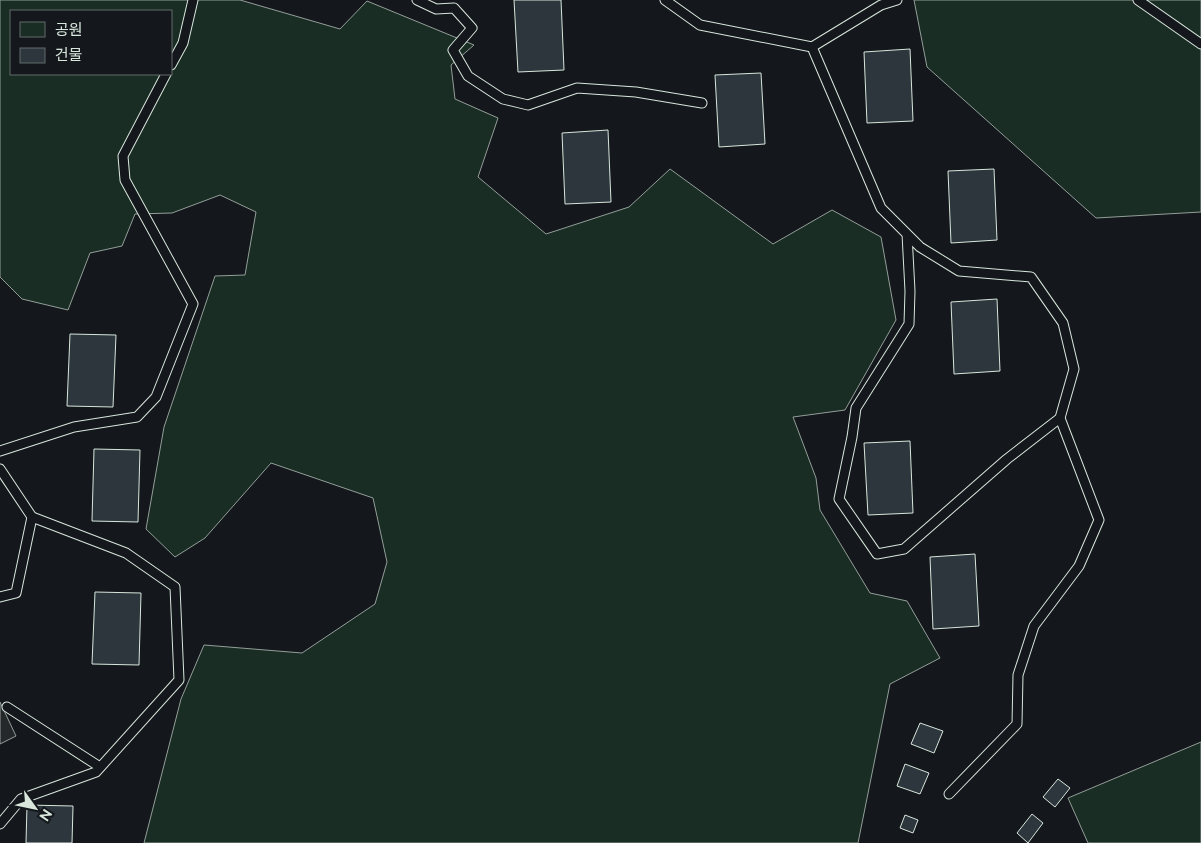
<svg xmlns="http://www.w3.org/2000/svg" width="1201" height="843" font-family="Raleway,'Noto Sans KR',sans-serif">
  <style>
    .green { fill: #1a2d24; stroke: #939e99; fill-rule: evenodd }
    .parking { fill: #24282b; stroke: #939e99 }
    .building { fill: #2c363c; stroke: #d8e6dc }
    .lines { fill: none; stroke-linecap: round; stroke-linejoin: round }
    .lane-casing { stroke: #d8e6dc; stroke-width: 11 }
    .lane { stroke: #14181c; stroke-width: 9 }
  </style>
  <rect width="100%" height="100%" fill="#14181c"/>
  <g class="green">
    <path d="M0,0H240L340,29L367,1L474,45L451,65L455,99L498,118L478,177L546,234L629,207L670,169L773,244L832,210L881,237L896,320L845,410L793,417L816,478L820,510L870,593L907,601L940,658L890,684L858,843H144L181,699L204,645L302,653L375,604L387,562L373,498L271,463L205,538L175,557L146,529L164,427L215,276L245,275L256,212L220,195L172,213L135,214L122,246L90,253L68,310L22,299L0,277ZM11,11H171V74H11Z"/>
    <polygon points="914,0 1201,0 1201,212 1096,218 927,67"/>
    <polygon points="1201,742 1201,843 1088,843 1068,798"/>
  </g>
  <polygon class="parking" points="0,702 16,736 0,744"/>
  <g class="building">
    <polygon points="514,0 561,0 564,70 518,72"/>
    <polygon points="910,49 913,121 867,123 864,52"/>
    <polygon points="761,73 765,144 719,147 715,75"/>
    <polygon points="608,130 611,202 565,204 562,133"/>
    <polygon points="994,169 997,240 951,243 948,171"/>
    <polygon points="997,299 1000,371 954,374 951,302"/>
    <polygon points="70,334 116,335 113,407 67,406"/>
    <polygon points="910,441 913,513 868,515 864,443"/>
    <polygon points="94,449 140,450 138,522 92,521"/>
    <polygon points="975,554 979,626 933,629 930,557"/>
    <polygon points="95,592 141,593 139,665 92,664"/>
    <polygon points="920,723 943,731 934,753 911,744"/>
    <polygon points="905,764 929,773 920,794 897,786"/>
    <polygon points="1058,779 1070,788 1055,807 1043,797"/>
    <polygon points="27,805 73,806 72,843 26,843"/>
    <polygon points="1032,814 1043,823 1028,843 1017,833"/>
    <polygon points="905,815 918,820 913,833 900,828"/>
  </g>
  <g class="lines">
    <defs>
      <g id="lane">
        <polyline points="417,0 436,9 454,8 472,28 453,50 468,76 503,99 528,105 577,88 636,92 702,103"/>
        <polyline points="665,0 700,25 812,47 881,208 920,247 959,271 1031,277 1063,323 1074,369 1060,418 1007,459 904,549 877,554 839,499 852,437 856,408 909,324 910,291 907,234"/>
        <polyline points="1138,0 1201,44"/>
        <polyline points="812,47 881,5 897,0"/>
        <polyline points="171,65 183,43 193,0"/>
        <polyline points="0,451 74,427 137,417 156,397 193,304 125,180 123,156 166,74"/>
        <polyline points="0,469 32,517 16,593 0,597"/>
        <polyline points="7,707 100,767"/>
        <polyline points="949,794 1017,724 1018,675 1034,626 1079,566 1099,520 1060,418"/>
        <polyline points="0,824 21,799 96,772 179,680 175,587 126,553 32,517"/>
      </g>
    </defs>
    <use href="#lane" class="lane-casing"/>
    <use href="#lane" class="lane"/>
  </g>
  <rect x="10" y="10" width="162" height="65" fill="#14181c" stroke="#626a69"/>
  <rect x="20" y="22" width="25" height="15" fill="#1a2d24" stroke="#626a69"/>
  <text x="55" y="35" font-size="15" fill="#d8e6dc">공원</text>
  <rect x="20" y="48" width="25" height="15" fill="#2c363c" stroke="#626a69"/>
  <text x="55" y="60" font-size="15" fill="#d8e6dc">건물</text>
  <g transform="translate(35 808) rotate(123)" stroke="#14181c" stroke-width="4" paint-order="stroke">
  <path d="M0-4L9 19L0 12L-9 19Z" fill="#d8e6dc"/>
  <text y="-8" font-size="14" font-weight="bold" text-anchor="middle" fill="#d8e6dc">N</text>
  </g>
</svg>
